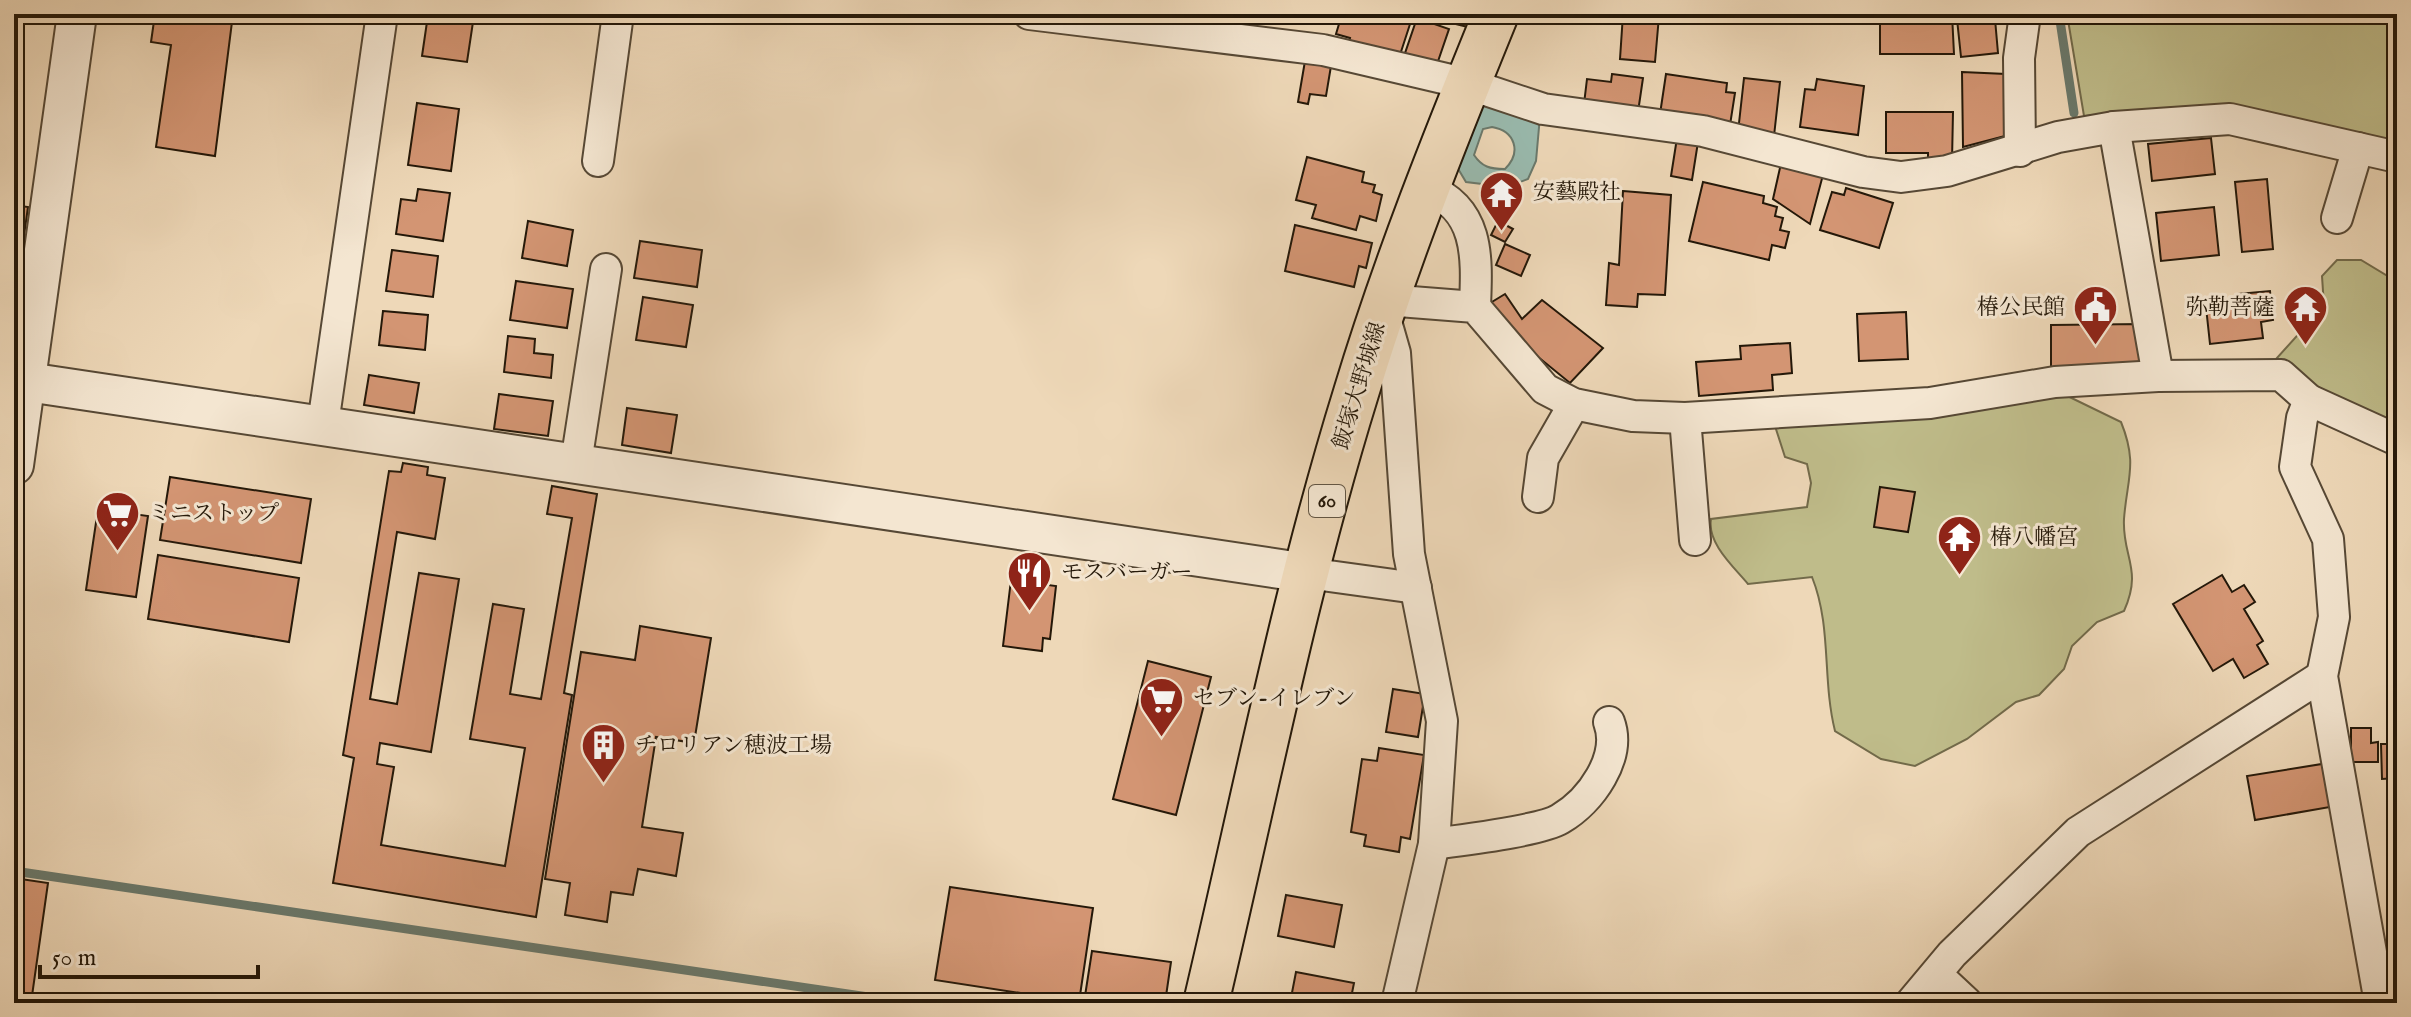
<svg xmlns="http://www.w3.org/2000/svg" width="2411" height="1017" font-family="'IM FELL English','Noto Serif JP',serif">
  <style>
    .green { fill: #bfbc8a; stroke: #726a4a; stroke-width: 2 }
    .water { fill: #99baae; stroke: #6a796c; stroke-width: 2; fill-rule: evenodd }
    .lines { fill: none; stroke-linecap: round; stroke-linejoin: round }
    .stream { stroke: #6a796c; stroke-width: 9 }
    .building { fill: #d39573; stroke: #241809; stroke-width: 2 }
    .minor-casing { stroke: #564835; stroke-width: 34 }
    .tertiary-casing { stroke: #564835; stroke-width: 42 }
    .primary-casing { stroke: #241809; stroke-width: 48 }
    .minor { stroke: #f4e6d1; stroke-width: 30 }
    .tertiary { stroke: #f4e6d1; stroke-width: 38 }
    .primary { stroke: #eed8b8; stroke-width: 44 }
    .labels { text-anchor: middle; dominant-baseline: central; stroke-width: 6; stroke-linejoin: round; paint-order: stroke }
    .shield { fill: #f4e6d1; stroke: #625645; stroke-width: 2 }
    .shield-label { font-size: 20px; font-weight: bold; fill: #241809 }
    .poi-label { font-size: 22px; fill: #241809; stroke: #f4e6d1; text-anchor: start }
    .street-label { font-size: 22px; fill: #241809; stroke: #f4e6d1 }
  </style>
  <rect width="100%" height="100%" fill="#eed8b8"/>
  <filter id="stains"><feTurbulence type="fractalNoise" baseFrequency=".0025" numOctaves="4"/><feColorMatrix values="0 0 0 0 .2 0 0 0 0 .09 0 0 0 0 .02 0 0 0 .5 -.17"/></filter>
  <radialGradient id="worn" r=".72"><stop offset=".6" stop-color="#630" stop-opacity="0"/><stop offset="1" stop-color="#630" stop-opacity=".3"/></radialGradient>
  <g class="green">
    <polygon points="2067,14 2397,14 2397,149 2213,107 2084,116"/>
    <polygon points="2337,260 2361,260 2386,275 2397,276 2397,430 2373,423 2276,359 2324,306 2322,276"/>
    <path d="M2051,388L2121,422C2138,464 2127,478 2124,519C2122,557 2143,569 2124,611L2097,622L2072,646L2064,669L2039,695L2016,702L1967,739L1915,766L1881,759L1835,731C1822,679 1832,627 1812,577L1748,584C1733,566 1707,543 1711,519L1807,507L1811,483L1807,464L1785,457L1775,426Z"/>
  </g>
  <path class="water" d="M1476,102L1540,116L1536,161L1528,179L1507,187L1466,182L1454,162ZM1492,127C1515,131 1522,152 1505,169C1490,169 1482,167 1474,155L1483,129Z"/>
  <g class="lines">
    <g class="stream">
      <polyline points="2059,14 2074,113"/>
      <polyline points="14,871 909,1003"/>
    </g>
  </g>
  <g class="building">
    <polygon points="155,14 233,14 215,156 156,147 171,45 151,42"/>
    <polygon points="1342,14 1400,14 1412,18 1398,61 1348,45 1350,38 1336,34"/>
    <polygon points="1415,14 1475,14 1472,28"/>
    <polygon points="1623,14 1659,16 1655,62 1620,59"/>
    <polygon points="1880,14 1952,14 1954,54 1880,54"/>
    <polygon points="1963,14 2000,14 2001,18 1995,19 1998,53 1961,57 1957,19 1963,18"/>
    <polygon points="428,15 473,22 467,62 422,56"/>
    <polygon points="1417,18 1449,29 1434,73 1402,62"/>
    <polygon points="1305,61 1331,66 1326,96 1310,94 1308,104 1298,102"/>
    <polygon points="1962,72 2006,74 2005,136 1963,147"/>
    <polygon points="1612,74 1643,78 1638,112 1584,104 1587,79 1611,82"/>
    <polygon points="1666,74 1727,83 1726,92 1735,93 1730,125 1660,114"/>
    <polygon points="1744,78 1780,82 1774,136 1738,132"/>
    <polygon points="1817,79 1864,86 1858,135 1800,127 1805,89 1815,90"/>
    <polygon points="417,103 459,109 451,171 408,165"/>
    <polygon points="1886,112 1953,112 1952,161 1928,160 1928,153 1886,153"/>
    <polygon points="1677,138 1698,142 1692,180 1671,176"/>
    <polygon points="2211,138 2215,174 2152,181 2148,144"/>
    <polygon points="1307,157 1364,172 1362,182 1375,185 1373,192 1382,195 1376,221 1360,216 1356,230 1312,218 1316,205 1296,200"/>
    <polygon points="1782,159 1824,171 1810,224 1773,199"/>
    <polygon points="2267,179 2273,249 2242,252 2235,182"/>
    <polygon points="1703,182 1764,196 1763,203 1777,207 1775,216 1783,218 1780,230 1789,232 1785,248 1772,245 1769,260 1689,241"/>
    <polygon points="1846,188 1893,203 1879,248 1820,230 1832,192 1844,195"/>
    <polygon points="418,189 450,193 443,241 396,234 401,199 416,201"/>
    <polygon points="1623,191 1671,195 1665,295 1638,294 1637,307 1606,305 1609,263 1619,265"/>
    <polygon points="14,205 28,207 20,264 14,263"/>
    <polygon points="2214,207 2219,255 2161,261 2156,213"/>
    <polygon points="528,221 573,230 567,266 522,258"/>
    <polygon points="1498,221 1513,229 1505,242 1491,235"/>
    <polygon points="1295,225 1372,243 1366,268 1359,266 1354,287 1285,271"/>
    <polygon points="640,241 702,250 697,287 634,278"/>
    <polygon points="1505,244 1530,255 1521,276 1496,265"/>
    <polygon points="392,250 438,256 433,297 386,291"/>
    <polygon points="516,281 573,289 567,328 510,320"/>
    <polygon points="2270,291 2273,320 2261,322 2263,338 2210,344 2206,307 2240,303 2239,294"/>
    <polygon points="1505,294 1522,319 1542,300 1603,348 1570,383 1510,334 1487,305"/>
    <polygon points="643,297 693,305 686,347 636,340"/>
    <polygon points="383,311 428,315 425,350 379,345"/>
    <polygon points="1906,312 1908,359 1859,361 1857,314"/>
    <polygon points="2142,324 2142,368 2051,369 2051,325"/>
    <polygon points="508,336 535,339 534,353 553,355 551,378 504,372"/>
    <polygon points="1790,343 1792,373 1772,375 1773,390 1699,396 1696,362 1741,359 1740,346"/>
    <polygon points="369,375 419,383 414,413 364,405"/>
    <polygon points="499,394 553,401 548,436 494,429"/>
    <polygon points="627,408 677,415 671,453 622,445"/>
    <polygon points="403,463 428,467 427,475 445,478 435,539 397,532 370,699 397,704 419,573 459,579 431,752 380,743 377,764 394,767 381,845 505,866 525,748 470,739 493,604 524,609 510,694 541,699 572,518 547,514 552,486 597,494 564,693 572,695 536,917 333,883 354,758 343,755 389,471 401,472"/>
    <polygon points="170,477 311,499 301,563 160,540"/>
    <polygon points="1880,487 1915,492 1908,532 1874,527"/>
    <polygon points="98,509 148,516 136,597 86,590"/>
    <polygon points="158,555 299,578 289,642 148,619"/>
    <polygon points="2222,575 2232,592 2244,585 2255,602 2244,609 2263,641 2257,645 2268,664 2244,678 2233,659 2213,671 2173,604"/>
    <polygon points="1011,580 1056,586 1050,639 1043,638 1042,651 1003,646"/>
    <polygon points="640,626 711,638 694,743 656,737 642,827 683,833 676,876 638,869 633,895 611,892 607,922 565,915 570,883 545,879 581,652 635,660"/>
    <polygon points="1148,661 1211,677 1176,815 1113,799"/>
    <polygon points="1393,689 1425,694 1418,737 1386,732"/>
    <polygon points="2351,728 2371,728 2371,743 2378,742 2378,762 2351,762"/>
    <polygon points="2381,744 2397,744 2397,778 2382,779"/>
    <polygon points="1379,748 1424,755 1410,839 1401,837 1399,852 1364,846 1366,835 1351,832 1362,759 1377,761"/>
    <polygon points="2322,764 2330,807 2255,820 2247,776"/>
    <polygon points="14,878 48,883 31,1003 14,1003"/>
    <polygon points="950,887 1093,908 1079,1002 935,980"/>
    <polygon points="1286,895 1342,905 1334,947 1278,936"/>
    <polygon points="1092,951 1171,962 1165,1003 1133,1003 1085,996"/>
    <polygon points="1296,972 1354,983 1350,1003 1290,1003"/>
    <polygon points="2302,997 2303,1003 2272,1003 2271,1002"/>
  </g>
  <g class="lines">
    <defs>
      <g id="minor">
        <polyline points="1029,14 1323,50 1468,84 1543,109 1703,131 1863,172 1901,177 1947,171 2058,137 2114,127 2158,376 2281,375 2309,400 2397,440"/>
        <polyline points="2114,127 2230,119 2397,157"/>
        <polyline points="2020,151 2019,58 2025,14"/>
        <polyline points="598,161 618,14"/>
        <path d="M1426,188C1480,209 1477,257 1475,307"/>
        <polyline points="2337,218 2358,148"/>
        <polyline points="1386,300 1475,307 1545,389 1574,404 1633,416 1685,418 1930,403 2055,382 2158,376"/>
        <polyline points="1383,311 1395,353 1409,554 1442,721 1434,844 1397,1003"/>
        <polyline points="2309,400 2302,418 2295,467 2328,539 2334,617 2322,676 2380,1003"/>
        <polyline points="1685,418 1695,540"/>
        <polyline points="323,424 382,14"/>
        <polyline points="576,463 606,269"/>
        <polyline points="1538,497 1543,458 1574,404"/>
        <polyline points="1307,573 1416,588"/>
        <path d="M1434,844C1461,840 1540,831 1560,819C1591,801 1622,757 1609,722"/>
        <polyline points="1936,974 1967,1003"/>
        <polyline points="1911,1003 1952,954 2078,832 2322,676"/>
      </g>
      <g id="tertiary">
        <polyline points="14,380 1307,573"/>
        <polyline points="14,465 77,14"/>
      </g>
      <path id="primary" d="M1206,1003C1254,800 1294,593 1356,393C1395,264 1445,139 1496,14"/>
    </defs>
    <use href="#minor" class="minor-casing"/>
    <use href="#tertiary" class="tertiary-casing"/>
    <use href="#primary" class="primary-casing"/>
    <use href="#minor" class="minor"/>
    <use href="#tertiary" class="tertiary"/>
    <use href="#primary" class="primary"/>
  </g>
  <defs>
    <symbol id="temple-pin" viewBox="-11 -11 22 30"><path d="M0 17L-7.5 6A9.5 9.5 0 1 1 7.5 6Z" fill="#8f2418" stroke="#f4e6d1"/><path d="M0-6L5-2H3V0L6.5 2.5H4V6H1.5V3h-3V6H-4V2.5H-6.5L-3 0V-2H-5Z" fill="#fff"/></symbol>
    <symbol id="civic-pin" viewBox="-11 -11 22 30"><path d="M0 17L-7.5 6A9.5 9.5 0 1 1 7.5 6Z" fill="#8f2418" stroke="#f4e6d1"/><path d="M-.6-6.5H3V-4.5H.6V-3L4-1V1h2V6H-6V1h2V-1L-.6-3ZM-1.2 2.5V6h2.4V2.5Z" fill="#fff"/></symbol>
    <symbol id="supermarket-pin" viewBox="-11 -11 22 30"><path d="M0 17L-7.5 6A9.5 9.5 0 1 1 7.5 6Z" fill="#8f2418" stroke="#f4e6d1"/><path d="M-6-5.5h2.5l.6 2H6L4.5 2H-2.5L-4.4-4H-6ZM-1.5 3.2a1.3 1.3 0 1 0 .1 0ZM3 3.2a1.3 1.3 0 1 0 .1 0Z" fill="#fff"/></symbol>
    <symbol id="restaurant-pin" viewBox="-11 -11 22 30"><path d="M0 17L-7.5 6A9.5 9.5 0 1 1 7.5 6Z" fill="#8f2418" stroke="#f4e6d1"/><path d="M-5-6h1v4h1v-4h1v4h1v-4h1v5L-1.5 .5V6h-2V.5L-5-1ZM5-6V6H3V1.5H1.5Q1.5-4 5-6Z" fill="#fff"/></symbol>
    <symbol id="building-pin" viewBox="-11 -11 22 30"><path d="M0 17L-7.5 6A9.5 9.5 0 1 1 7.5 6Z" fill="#8f2418" stroke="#f4e6d1"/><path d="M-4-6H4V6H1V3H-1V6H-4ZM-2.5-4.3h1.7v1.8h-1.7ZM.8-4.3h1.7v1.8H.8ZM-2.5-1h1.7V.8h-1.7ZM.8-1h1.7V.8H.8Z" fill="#fff"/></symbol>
  </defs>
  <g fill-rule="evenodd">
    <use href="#temple-pin" x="1476" y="168" width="51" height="69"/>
    <use href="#civic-pin" x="2070" y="282" width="51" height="69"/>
    <use href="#temple-pin" x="2280" y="282" width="51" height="69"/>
    <use href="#supermarket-pin" x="92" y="488" width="51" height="69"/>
    <use href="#temple-pin" x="1934" y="512" width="51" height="69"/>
    <use href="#restaurant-pin" x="1004" y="548" width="51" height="69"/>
    <use href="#supermarket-pin" x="1136" y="674" width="51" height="69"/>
    <use href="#building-pin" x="578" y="720" width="51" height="69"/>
  </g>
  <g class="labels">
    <rect class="shield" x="1309" y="485" width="36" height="32" rx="6"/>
    <g class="shield-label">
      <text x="1327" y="501">60</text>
    </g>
    <g class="poi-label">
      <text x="1533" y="193">安藝殿社</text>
      <text x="2065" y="308" text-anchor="end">椿公民館</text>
      <text x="2274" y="308" text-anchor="end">弥勒菩薩</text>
      <text x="148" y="514">ミニストップ</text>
      <text x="1990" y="538">椿八幡宮</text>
      <text x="1061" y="573">モスバーガー</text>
      <text x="1193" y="699">セブン-イレブン</text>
      <text x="635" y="746">チロリアン穂波工場</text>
    </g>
    <g class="street-label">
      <text transform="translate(1360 386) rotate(-73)">飯塚大野城線</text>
    </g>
  </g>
  <rect width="2411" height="1017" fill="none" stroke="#eed8b8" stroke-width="48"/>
  <rect x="16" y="16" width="2379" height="985" fill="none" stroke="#241809" stroke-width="4"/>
  <rect x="24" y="24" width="2363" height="969" fill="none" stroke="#241809" stroke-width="2"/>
  <path d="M40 965v12h218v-12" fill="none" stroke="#241809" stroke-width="4"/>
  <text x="52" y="965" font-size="24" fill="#241809" stroke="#f4e6d1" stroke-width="6" paint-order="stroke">50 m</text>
  <rect width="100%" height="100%" filter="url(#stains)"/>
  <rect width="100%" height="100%" fill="url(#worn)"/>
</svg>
